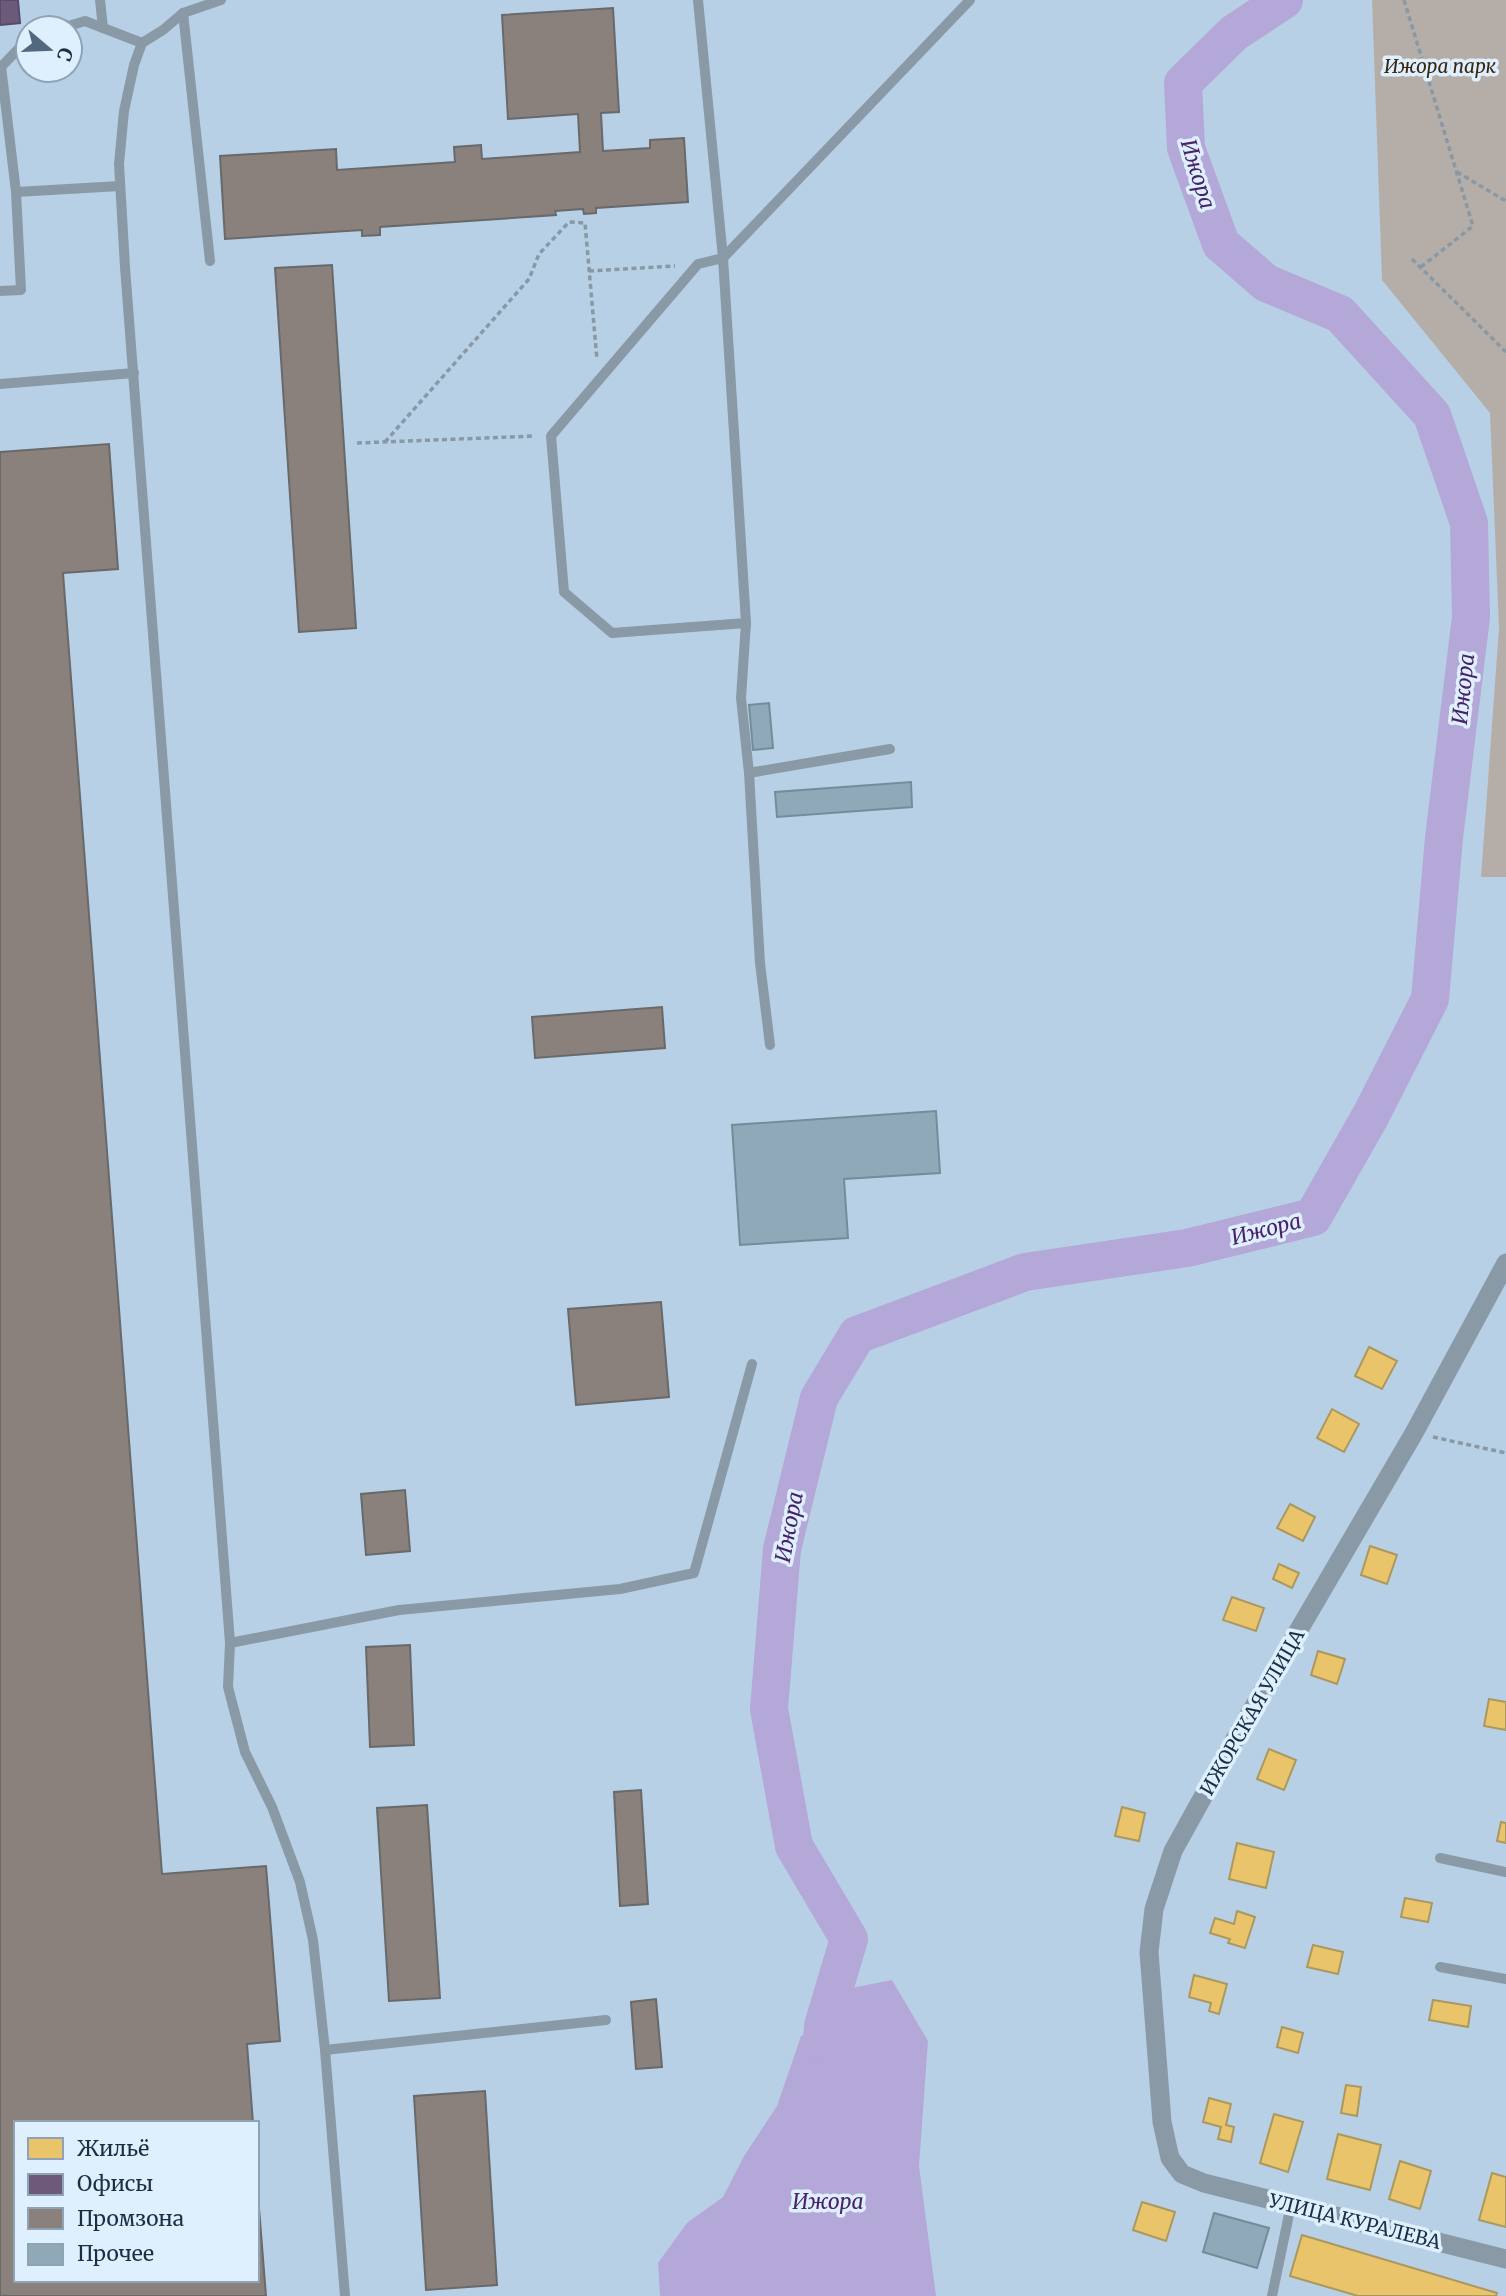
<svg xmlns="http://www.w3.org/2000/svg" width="1506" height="2296" font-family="Merriweather,serif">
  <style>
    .green { fill: #b5aea8 }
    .water { fill: #b4a8d8 }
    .homes { fill: #e9c46a; stroke: #ab985f; stroke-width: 2 }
    .offices { fill: #6d597a; stroke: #544d6a; stroke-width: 2 }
    .industry { fill: #8a817c; stroke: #68696b; stroke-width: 2 }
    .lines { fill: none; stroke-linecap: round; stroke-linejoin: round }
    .river { stroke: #b4a8d8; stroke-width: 38 }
    .building { fill: #8fa9b9; stroke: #748c9a; stroke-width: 2 }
    .path { stroke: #8998a5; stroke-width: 3.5; stroke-dasharray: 5 3.5; stroke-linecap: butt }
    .service { stroke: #8a99a6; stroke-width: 10 }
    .minor { stroke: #8a99a6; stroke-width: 19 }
    .labels { text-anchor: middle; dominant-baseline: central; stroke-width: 7; stroke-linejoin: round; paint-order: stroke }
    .park-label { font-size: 19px; font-style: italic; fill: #3b260f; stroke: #deeffe }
    .street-label { font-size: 19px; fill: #193044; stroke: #deeffe }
    .water-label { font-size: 21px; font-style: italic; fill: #482168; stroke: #deeffe }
  </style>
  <rect width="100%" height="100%" fill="#b8d0e6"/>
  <polygon class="green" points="1372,0 1506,0 1506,877 1481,877 1499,628 1490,413 1382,280"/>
  <polygon class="water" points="892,1980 928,2041 919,2166 936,2296 660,2296 658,2263 687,2223 723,2197 744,2156 777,2106 801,2036 823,2026 831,1992"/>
  <g class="homes">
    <polygon points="1369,1347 1397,1361 1382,1389 1355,1376"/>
    <polygon points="1332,1409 1359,1424 1344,1452 1317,1438"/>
    <polygon points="1290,1504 1315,1517 1303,1541 1277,1528"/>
    <polygon points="1370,1546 1397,1555 1387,1584 1361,1575"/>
    <polygon points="1279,1564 1299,1573 1292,1588 1273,1579"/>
    <polygon points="1232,1597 1264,1608 1256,1631 1223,1620"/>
    <polygon points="1318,1651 1345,1659 1337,1684 1311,1675"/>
    <polygon points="1489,1699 1506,1702 1506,1730 1484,1726"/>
    <polygon points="1269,1749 1296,1760 1284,1790 1257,1779"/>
    <polygon points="1122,1807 1145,1813 1139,1841 1115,1836"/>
    <polygon points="1501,1822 1506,1823 1506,1843 1497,1841"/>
    <polygon points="1237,1843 1274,1852 1266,1888 1229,1879"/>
    <polygon points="1405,1898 1432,1903 1428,1922 1401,1917"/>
    <polygon points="1237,1911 1255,1917 1245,1948 1228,1943 1230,1939 1210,1933 1215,1918 1234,1924"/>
    <polygon points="1313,1945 1343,1952 1338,1974 1307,1967"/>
    <polygon points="1194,1975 1227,1984 1219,2014 1209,2011 1211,2003 1189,1997"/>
    <polygon points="1433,2000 1471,2006 1468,2027 1429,2020"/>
    <polygon points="1282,2027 1303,2033 1298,2053 1277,2047"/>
    <polygon points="1346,2085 1361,2087 1357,2116 1341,2113"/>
    <polygon points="1209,2098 1231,2104 1226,2125 1234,2127 1231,2142 1218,2139 1221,2127 1203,2122"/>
    <polygon points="1274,2114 1303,2122 1288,2172 1260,2163"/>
    <polygon points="1338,2134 1381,2145 1370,2190 1327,2179"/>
    <polygon points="1400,2161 1431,2171 1420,2209 1389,2199"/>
    <polygon points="1492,2173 1506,2177 1506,2227 1479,2220"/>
    <polygon points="1142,2202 1175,2212 1166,2241 1133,2230"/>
    <polygon points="1302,2235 1497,2293 1496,2296 1358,2296 1290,2276"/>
  </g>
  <polygon class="offices" points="0,0 18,0 20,23 0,25"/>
  <g class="industry">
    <polygon points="613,8 619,112 601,113 603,151 650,148 650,140 684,138 688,202 596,208 596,213 584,214 583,209 555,211 556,215 380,227 380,235 362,236 362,230 225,239 220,156 336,149 337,170 455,162 454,147 481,145 482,159 580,152 578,114 508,119 502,15"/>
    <polygon points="332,265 356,628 299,632 275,268"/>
    <polygon points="109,444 118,569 63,573 162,1874 266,1866 280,2041 247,2044 253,2123 16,2123 16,2280 257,2280 257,2183 266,2296 0,2296 0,452"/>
    <polygon points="662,1007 665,1048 535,1058 532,1017"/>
    <polygon points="661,1302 669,1397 576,1405 568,1309"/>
    <polygon points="405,1490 410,1551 366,1555 361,1494"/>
    <polygon points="410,1645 414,1745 370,1747 366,1647"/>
    <polygon points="641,1790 648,1904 620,1906 614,1792"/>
    <polygon points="427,1805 440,1998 389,2001 377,1808"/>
    <polygon points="656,1999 662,2067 636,2069 631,2002"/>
    <polygon points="485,2091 497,2285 426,2290 414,2096"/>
  </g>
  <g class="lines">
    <polyline class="river" points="822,2043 823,2026 849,1939 794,1846 769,1709 782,1549 819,1398 857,1335 1025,1272 1187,1248 1313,1217 1371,1115 1430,999 1444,838 1471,617 1469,523 1432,415 1340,314 1266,283 1221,244 1186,148 1183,83 1234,33 1284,0"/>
  </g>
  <g class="building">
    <polygon points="769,703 773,748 753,750 749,705"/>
    <polygon points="911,782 912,807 777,817 775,792"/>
    <polygon points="936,1111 940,1173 844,1179 848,1238 740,1245 732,1125"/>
    <polygon points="1214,2213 1269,2228 1257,2268 1203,2252"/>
  </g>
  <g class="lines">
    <g class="path">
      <polyline points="1404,0 1473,226 1421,267"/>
      <polyline points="1457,172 1506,201"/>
      <polyline points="1412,259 1506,352"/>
      <polyline points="589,271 675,266"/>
      <polyline points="385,442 529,279 539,254 569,222 585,223 597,360"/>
      <polyline points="357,443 535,436"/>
      <polyline points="1433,1437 1506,1453"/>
    </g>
    <g class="service">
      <polyline points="100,0 103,28"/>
      <polyline points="221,0 183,13 163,30 142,43 134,65 124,111 119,164 125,267 230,1643 228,1687 245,1752 272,1807 300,1882 313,1940 325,2050 345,2296"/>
      <polyline points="698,0 723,258 746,623 612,633 564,592 551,436 698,264 723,258 970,0"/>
      <polyline points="183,13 210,261"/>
      <polyline points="62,28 85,21 142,43"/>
      <polyline points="1,66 16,192 120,186"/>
      <polyline points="0,68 28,39"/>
      <polyline points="0,291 21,290 16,192"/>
      <polyline points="0,384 134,373"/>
      <polyline points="746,623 741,698 749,773 760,963 770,1045"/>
      <polyline points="749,773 890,749"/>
      <polyline points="230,1643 399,1610 620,1589 694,1573 752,1364"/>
      <polyline points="1440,1858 1506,1872"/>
      <polyline points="1440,1967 1506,1979"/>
      <polyline points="325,2050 606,2020"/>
      <polyline points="1272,2296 1291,2205"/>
    </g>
    <polyline class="minor" points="1506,1263 1414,1433 1235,1739 1173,1851 1154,1909 1149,1952 1162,2122 1170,2158 1182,2174 1204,2183 1506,2259"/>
  </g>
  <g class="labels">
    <g class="park-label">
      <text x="1440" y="66">Ижора парк</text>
    </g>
    <g class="street-label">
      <text transform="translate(1252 1712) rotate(-60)">ИЖОРСКАЯ УЛИЦА</text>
      <text transform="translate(1355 2221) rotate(14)">УЛИЦА КУРАЛЕВА</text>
    </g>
    <g class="water-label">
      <text transform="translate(1198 174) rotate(73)">Ижора</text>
      <text transform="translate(1463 689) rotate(-84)">Ижора</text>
      <text transform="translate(1266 1229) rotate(-14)">Ижора</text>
      <text transform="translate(789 1527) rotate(-79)">Ижора</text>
      <text x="828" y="2201">Ижора</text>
    </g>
  </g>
  <rect x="14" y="2121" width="245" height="161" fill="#deeffe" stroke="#8fa3b4" stroke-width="2"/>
  <rect x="28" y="2138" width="35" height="21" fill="#e9c46a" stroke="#8fa3b4" stroke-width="2"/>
  <text x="77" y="2156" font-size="21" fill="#193044">Жильё</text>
  <rect x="28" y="2174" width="35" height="21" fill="#6d597a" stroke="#8fa3b4" stroke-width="2"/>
  <text x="77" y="2191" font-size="21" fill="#193044">Офисы</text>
  <rect x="28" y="2208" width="35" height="21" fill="#8a817c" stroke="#8fa3b4" stroke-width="2"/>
  <text x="77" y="2226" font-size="21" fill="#193044">Промзона</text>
  <rect x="28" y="2244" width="35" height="21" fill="#8fa9b9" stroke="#8fa3b4" stroke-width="2"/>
  <text x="77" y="2261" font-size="21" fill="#193044">Прочее</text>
  <g transform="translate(49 49) rotate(109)"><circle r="33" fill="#deeffe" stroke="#8fa3b4" stroke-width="2"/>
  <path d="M0-5L12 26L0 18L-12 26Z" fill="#51687d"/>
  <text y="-10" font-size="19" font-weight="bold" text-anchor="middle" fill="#193044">С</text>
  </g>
</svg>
